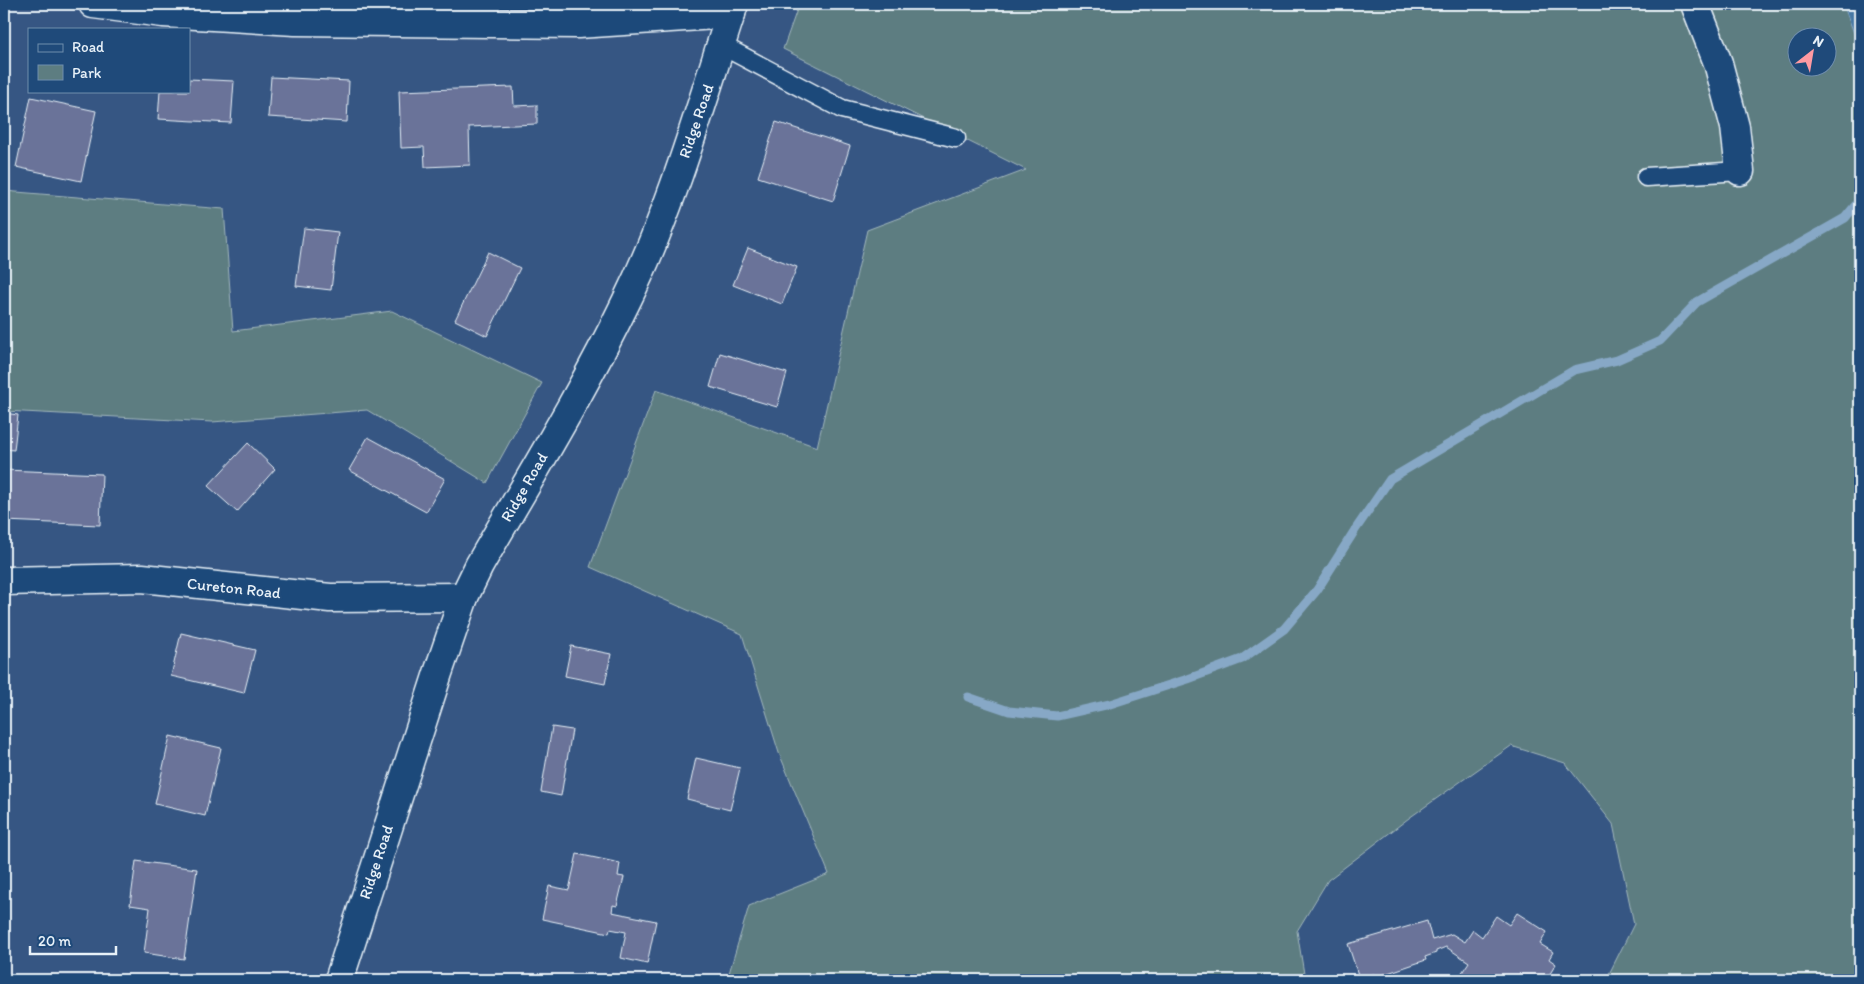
<svg xmlns="http://www.w3.org/2000/svg" width="1864" height="984" font-family="Itim,sans-serif">
  <style>
    .green { fill: #5d7d81; stroke: #a2b7bc; fill-rule: evenodd }
    .water { fill: #4778a4; stroke: #87a8c6 }
    .lines { fill: none; stroke-linecap: round; stroke-linejoin: round }
    .stream { stroke: #87a8c6; stroke-width: 9 }
    .building { fill: #6b7399; stroke: #e8f1f8 }
    .lane-casing { stroke: #e8f1f8; stroke-width: 21 }
    .street-casing { stroke: #e8f1f8; stroke-width: 31 }
    .secondary-casing { stroke: #e8f1f8; stroke-width: 31 }
    .lane { stroke: #1f4a7a; stroke-width: 18 }
    .street { stroke: #1f4a7a; stroke-width: 28 }
    .secondary { stroke: #1f4a7a; stroke-width: 28 }
    .labels { text-anchor: middle; dominant-baseline: central; stroke-width: 4.5; stroke-linejoin: round; paint-order: stroke }
    .street-label { font-size: 16px; fill: #e8f1f8; stroke: #1f4a7a }
  </style>
  <rect width="100%" height="100%" fill="#365683"/>
  <filter id="ink" filterUnits="userSpaceOnUse"><feTurbulence type="fractalNoise" baseFrequency=".02" numOctaves="2"/><feDisplacementMap in="SourceGraphic" scale="10" xChannelSelector="R" yChannelSelector="G"/><feConvolveMatrix kernelMatrix="1 2 1 2 8 2 1 2 1" color-interpolation-filters="sRGB"/></filter>
  <g filter="url(#ink)">
    <g class="green">
      <path d="M799,4H1860V980H1606L1634,924L1613,824L1565,763L1511,746L1409,818L1328,880L1297,931L1305,980H727L749,906L829,874L779,753L742,634L590,567L656,390L817,447L867,230L1026,170L783,49ZM1796,38H1826V68H1796Z"/>
      <polygon points="4,191 224,209 233,331 392,311 542,383 487,483 367,410 212,422 4,411"/>
    </g>
    <polygon class="water" points="1843,4 1860,4 1860,50 1860,49"/>
    <g class="lines">
      <polyline class="stream" points="968,697 1009,711 1057,716 1110,704 1188,679 1242,659 1284,629 1317,590 1355,530 1390,479 1574,370 1617,360 1660,341 1697,302 1845,218 1860,200"/>
    </g>
    <g class="building">
      <polygon points="271,77 349,81 347,122 268,117"/>
      <polygon points="189,79 234,81 231,123 158,119 160,91 189,91"/>
      <polygon points="513,87 514,106 537,105 537,124 469,127 470,165 425,167 424,147 401,148 399,91"/>
      <polygon points="31,97 96,111 81,181 16,167"/>
      <polygon points="776,122 850,146 833,201 758,177"/>
      <polygon points="304,228 338,232 331,290 296,286"/>
      <polygon points="748,248 797,267 782,304 733,285"/>
      <polygon points="488,252 520,268 487,336 455,320"/>
      <polygon points="720,353 787,373 777,407 710,387"/>
      <polygon points="4,413 18,415 14,450 4,449"/>
      <polygon points="368,437 445,479 426,512 349,470"/>
      <polygon points="248,443 275,469 237,512 208,486"/>
      <polygon points="4,470 102,474 100,525 4,521"/>
      <polygon points="181,633 255,650 244,693 171,676"/>
      <polygon points="571,646 611,654 605,684 565,676"/>
      <polygon points="552,727 572,730 561,796 541,792"/>
      <polygon points="170,736 221,748 205,816 155,804"/>
      <polygon points="696,758 740,768 730,810 687,799"/>
      <polygon points="577,854 620,863 618,876 624,877 617,906 613,905 612,912 656,921 647,964 621,958 626,932 610,929 609,933 542,919 549,886 569,890"/>
      <polygon points="136,861 197,869 184,959 144,953 150,908 130,905"/>
      <polygon points="1517,913 1547,932 1540,944 1553,952 1549,959 1556,964 1546,980 1457,980 1469,962 1446,947 1436,951 1436,953 1425,957 1426,960 1376,977 1374,974 1359,978 1348,944 1427,921 1432,940 1452,934 1465,942 1473,930 1482,937 1496,916 1509,925"/>
    </g>
    <g class="lines">
      <defs>
        <g id="lane">
          <polyline points="721,45 842,109 956,138"/>
          <polyline points="1646,177 1740,171"/>
        </g>
        <g id="street">
          <polyline points="93,4 163,13 295,21 578,24 731,14"/>
          <polyline points="1695,4 1718,63 1735,127 1740,171"/>
          <polyline points="4,581 142,578 330,598 464,597"/>
        </g>
        <path id="secondary" d="M339,980L438,673L464,597L479,566C529,479 582,393 626,302C673,207 701,104 734,4"/>
      </defs>
      <use href="#lane" class="lane-casing"/>
      <use href="#street" class="street-casing"/>
      <use href="#secondary" class="secondary-casing"/>
      <use href="#lane" class="lane"/>
      <use href="#street" class="street"/>
      <use href="#secondary" class="secondary"/>
    </g>
  </g>
  <g class="labels">
    <g class="street-label">
      <text transform="translate(696 121) rotate(-71)">Ridge Road</text>
      <text transform="translate(524 487) rotate(-60)">Ridge Road</text>
      <text transform="translate(234 588) rotate(6)">Cureton Road</text>
      <text transform="translate(376 862) rotate(-72)">Ridge Road</text>
    </g>
  </g>
  <rect width="1864" height="984" fill="none" stroke="#1f4a7a" stroke-width="20"/>
  <rect x="10" y="10" width="1844" height="964" fill="none" stroke="#e8f1f8" stroke-width="2" filter="url(#ink)"/>
  <rect x="28" y="28" width="162" height="65" fill="#1f4a7a" stroke="#6f8dac"/>
  <rect x="38" y="44" width="25" height="8" fill="#1f4a7a" stroke="#6f8dac"/>
  <text x="72" y="52" font-size="15" fill="#e8f1f8">Road</text>
  <rect x="38" y="65" width="25" height="15" fill="#5d7d81" stroke="#6f8dac"/>
  <text x="72" y="78" font-size="15" fill="#e8f1f8">Park</text>
  <g transform="translate(1812 52) rotate(31)"><circle r="24" fill="#1f4a7a" stroke="#6f8dac"/>
  <path d="M0-4L9 19L0 12L-9 19Z" fill="#ff9aa2"/>
  <text y="-8" font-size="14" font-weight="bold" text-anchor="middle" fill="#e8f1f8">N</text>
  </g>
  <path d="M30 946v8h86v-8" fill="none" stroke="#e8f1f8" stroke-width="2.5"/>
  <text x="38" y="946" font-size="15" fill="#e8f1f8" stroke="#1f4a7a" stroke-width="4" paint-order="stroke">20 m</text>
</svg>
